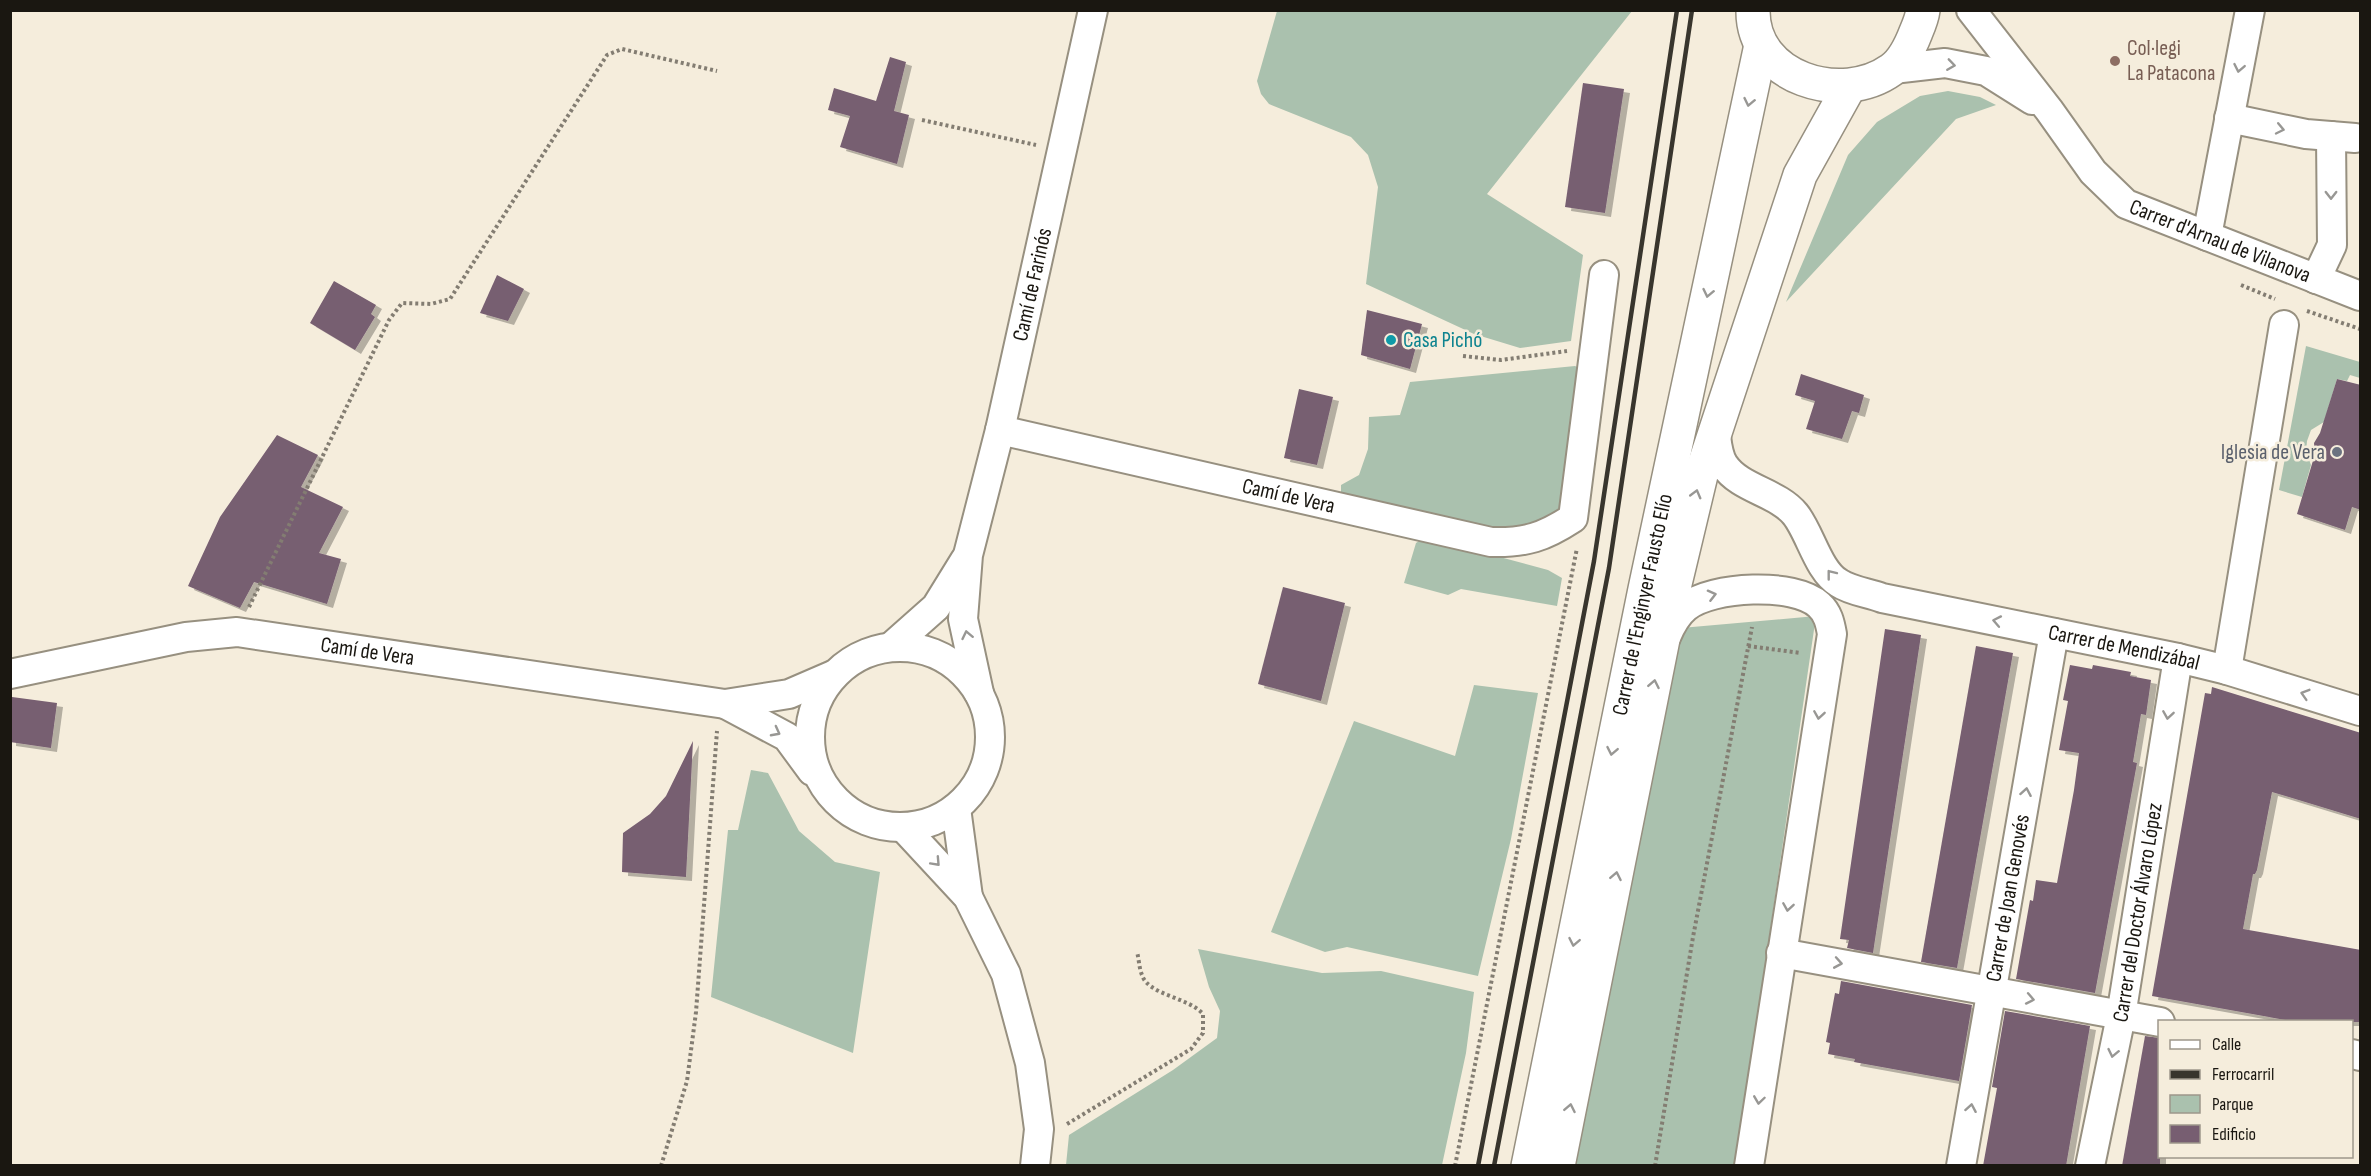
<svg xmlns="http://www.w3.org/2000/svg" width="2371" height="1176" font-family="'Sofia Sans Condensed',sans-serif">
  <style>
    .green { fill: #aac1ae }
    .building { fill: #775e71; filter: url(#shadow) }
    .lines { fill: none; stroke-linecap: round; stroke-linejoin: round }
    .minor-casing { stroke: #979080; stroke-width: 32 }
    .major-casing { stroke: #979080; stroke-width: 36 }
    .path { stroke: #837d72; stroke-width: 4; stroke-dasharray: 3 3; stroke-linecap: butt }
    .minor { stroke: #fff; stroke-width: 28 }
    .major { stroke: #fff; stroke-width: 33 }
    .rail { stroke: #38352d; stroke-width: 4.5 }
    .oneway { stroke: #989794 }
    .education-dot { fill: #8d6e63; stroke: #f5eddc; stroke-width: 2 }
    .culture-dot { fill: #0f9aa8; stroke: #f5eddc; stroke-width: 2 }
    .worship-dot { fill: #6b7280; stroke: #f5eddc; stroke-width: 2 }
    .labels { text-anchor: middle; dominant-baseline: central; stroke-width: 5; stroke-linejoin: round; paint-order: stroke }
    .education-label { font-size: 22px; fill: #785e54; stroke: #f5eddc; text-anchor: start }
    .street-label { font-size: 22px; fill: #1a1711; stroke: #f5eddc }
    .culture-label { font-size: 22px; fill: #0d838f; stroke: #f5eddc; text-anchor: start }
    .worship-label { font-size: 22px; fill: #5b616d; stroke: #f5eddc; text-anchor: end }
  </style>
  <defs>
    <filter id="shadow"><feDropShadow dx="6" dy="4" stdDeviation="0" flood-color="#0004"/></filter>
  </defs>
  <rect width="100%" height="100%" fill="#f5eddc"/>
  <g class="green">
    <polygon points="1277,11 1632,11 1487,194 1583,255 1571,341 1520,348 1474,334 1366,284 1378,187 1368,155 1351,137 1269,104 1261,94 1257,81"/>
    <polygon points="1948,91 1980,97 1996,105 1956,119 1786,302 1848,155 1877,122 1920,96"/>
    <polygon points="2306,346 2360,362 2360,378 2350,375 2347,381 2337,379 2324,422 2311,430 2307,441 2306,452 2311,465 2302,497 2279,490"/>
    <polygon points="1575,366 1581,369 1563,510 1538,525 1507,531 1341,493 1341,485 1359,475 1368,449 1369,417 1400,415 1410,382"/>
    <polygon points="1425,537 1548,570 1562,578 1557,606 1461,589 1448,595 1404,583 1416,543"/>
    <polygon points="1816,616 1736,1165 1574,1166 1681,628"/>
    <polygon points="1474,685 1538,693 1511,839 1478,976 1347,947 1325,952 1271,932 1354,721 1455,756"/>
    <polygon points="751,770 768,773 799,831 835,862 880,872 853,1053 711,997 728,830 738,830"/>
    <polygon points="1198,949 1322,973 1381,971 1474,992 1466,1053 1442,1165 1066,1165 1069,1135 1173,1070 1217,1038 1220,1011 1209,987"/>
  </g>
  <g class="building">
    <polygon points="890,57 906,62 894,111 909,115 897,164 840,147 850,116 828,110 834,88 876,101"/>
    <polygon points="1583,83 1624,89 1605,213 1565,207"/>
    <polygon points="497,275 524,289 508,321 480,313"/>
    <polygon points="334,281 376,305 371,314 375,317 355,350 310,323"/>
    <polygon points="1367,310 1422,324 1410,369 1361,355"/>
    <polygon points="1801,374 1864,395 1859,413 1852,411 1842,439 1806,429 1815,401 1795,395"/>
    <polygon points="2337,379 2361,385 2361,510 2352,507 2345,530 2297,514 2315,454 2314,443 2320,433"/>
    <polygon points="1299,389 1333,397 1317,465 1284,458"/>
    <polygon points="277,435 318,455 301,487 343,507 319,553 341,559 327,604 254,582 240,608 188,586 220,517"/>
    <polygon points="1283,587 1345,603 1321,701 1258,684"/>
    <polygon points="1885,629 1921,635 1873,953 1847,948 1849,940 1840,939"/>
    <polygon points="1976,646 2013,653 1957,968 1921,962"/>
    <polygon points="2070,665 2092,669 2093,665 2131,672 2130,676 2151,680 2146,715 2141,714 2133,762 2137,763 2095,993 2016,979 2030,900 2033,901 2036,880 2057,883 2074,790 2079,753 2059,750 2068,701 2063,700"/>
    <polygon points="2212,687 2361,733 2361,819 2272,792 2257,870 2255,874 2253,874 2243,929 2361,950 2361,1022 2297,1022 2152,996 2205,693 2211,694"/>
    <polygon points="12,697 57,703 51,748 10,742"/>
    <polygon points="693,741 686,877 622,872 623,833 650,814 666,796"/>
    <polygon points="1841,981 1972,1005 1959,1081 1854,1062 1855,1059 1828,1054 1830,1043 1826,1042 1835,993 1839,994"/>
    <polygon points="2005,1011 2090,1026 2066,1166 1983,1166 1997,1088 1992,1087"/>
    <polygon points="2145,1036 2160,1038 2160,1166 2122,1166"/>
  </g>
  <g class="lines">
    <defs>
      <g id="minor">
        <path id="s1" d="M1971,10L2049,110L2093,172L2126,204L2360,296"/>
        <polyline points="1893,69 1945,63 1986,71 2032,100"/>
        <polyline points="2229,118 2306,134 2355,138"/>
        <polyline points="2207,236 2250,10"/>
        <polyline points="2316,279 2332,245 2331,136"/>
        <path id="s2" d="M1715,429C1717,441 1717,455 1724,465C1740,489 1777,492 1795,514C1810,532 1818,571 1839,583C1851,591 1869,593 1882,598L2178,658L2227,670L2360,711"/>
        <path id="s3" d="M1000,430L1491,542C1526,543 1544,537 1573,518L1604,275"/>
        <path d="M1666,637C1671,625 1676,615 1686,607C1712,586 1794,582 1819,605C1828,613 1830,623 1832,634L1749,1166"/>
        <polyline points="892,646 936,607 965,560"/>
        <circle cx="900" cy="737" r="90"/>
        <polyline points="2227,670 2284,325"/>
        <path id="s4" d="M10,674L186,637L237,632L725,704L789,694L833,675"/>
        <path id="s5" d="M979,693L963,619L968,555L1000,430L1093,10"/>
        <polyline points="725,704 787,737 812,771"/>
        <polyline points="956,808 968,897"/>
        <polyline points="904,828 968,897 1006,974 1030,1063 1039,1129 1035,1166"/>
        <polyline points="1781,953 2160,1022"/>
        <polyline points="2352,1054 2360,1056"/>
        <path id="s6" d="M1961,1166L2054,633"/>
        <path id="s7" d="M2090,1166L2121,1016L2178,658"/>
      </g>
      <g id="major">
        <path d="M1753,10C1752,79 1842,105 1891,70C1903,62 1911,45 1916,32C1919,25 1922,18 1923,10"/>
        <path id="s8" d="M1528,1166L1645,589L1761,45"/>
        <polyline points="1558,1166 1669,609 1701,475 1800,175 1849,87"/>
      </g>
    </defs>
    <use href="#minor" class="minor-casing"/>
    <use href="#major" class="major-casing"/>
    <g class="path">
      <polyline points="922,120 1036,145"/>
      <polyline points="2241,285 2275,299"/>
      <polyline points="2307,311 2360,329"/>
      <polyline points="1463,356 1501,360 1567,351"/>
      <polyline points="249,607 389,320 402,303 431,304 450,299 607,55 622,49 717,71"/>
      <polyline points="1748,646 1801,653"/>
      <path d="M1067,1124L1191,1049L1203,1033V1014C1188,997 1148,995 1142,975C1139,968 1139,959 1137,952"/>
      <polyline points="661,1166 687,1081 696,1012 717,731"/>
      <polyline points="1455,1166 1577,548"/>
      <polyline points="1655,1166 1693,937 1752,627"/>
    </g>
    <use href="#minor" class="minor"/>
    <use href="#major" class="major"/>
    <g class="rail">
      <polyline points="1478,1166 1594,561 1677,10"/>
      <polyline points="1494,1166 1609,568 1692,10"/>
    </g>
  </g>
  <defs><path id="oneway-chevron" d="M-2-3.5L2.5 0L-2 3.5" fill="none" stroke-width="1.6" stroke-linecap="round" stroke-linejoin="round" transform="scale(1.5)"/></defs>
  <g class="oneway">
    <use href="#oneway-chevron" transform="translate(1951 65) rotate(8)"/>
    <use href="#oneway-chevron" transform="translate(2239 68) rotate(101)"/>
    <use href="#oneway-chevron" transform="translate(1749 102) rotate(102)"/>
    <use href="#oneway-chevron" transform="translate(2280 129) rotate(12)"/>
    <use href="#oneway-chevron" transform="translate(2331 195) rotate(90)"/>
    <use href="#oneway-chevron" transform="translate(1708 293) rotate(102)"/>
    <use href="#oneway-chevron" transform="translate(1696 494) rotate(-75)"/>
    <use href="#oneway-chevron" transform="translate(1831 574) rotate(-128)"/>
    <use href="#oneway-chevron" transform="translate(1712 595) rotate(-14)"/>
    <use href="#oneway-chevron" transform="translate(1997 621) rotate(-169)"/>
    <use href="#oneway-chevron" transform="translate(967 635) rotate(-102)"/>
    <use href="#oneway-chevron" transform="translate(1654 684) rotate(-79)"/>
    <use href="#oneway-chevron" transform="translate(2305 694) rotate(-163)"/>
    <use href="#oneway-chevron" transform="translate(1819 715) rotate(99)"/>
    <use href="#oneway-chevron" transform="translate(2168 715) rotate(99)"/>
    <use href="#oneway-chevron" transform="translate(776 732) rotate(28)"/>
    <use href="#oneway-chevron" transform="translate(1612 751) rotate(101)"/>
    <use href="#oneway-chevron" transform="translate(2026 792) rotate(-80)"/>
    <use href="#oneway-chevron" transform="translate(936 862) rotate(47)"/>
    <use href="#oneway-chevron" transform="translate(1616 876) rotate(-79)"/>
    <use href="#oneway-chevron" transform="translate(1788 907) rotate(99)"/>
    <use href="#oneway-chevron" transform="translate(1574 942) rotate(101)"/>
    <use href="#oneway-chevron" transform="translate(1838 963) rotate(10)"/>
    <use href="#oneway-chevron" transform="translate(2030 999) rotate(11)"/>
    <use href="#oneway-chevron" transform="translate(2113 1053) rotate(102)"/>
    <use href="#oneway-chevron" transform="translate(1759 1100) rotate(98)"/>
    <use href="#oneway-chevron" transform="translate(1570 1108) rotate(-79)"/>
    <use href="#oneway-chevron" transform="translate(1971 1108) rotate(-80)"/>
  </g>
  <circle class="education-dot" cx="2115" cy="61" r="6"/>
  <circle class="culture-dot" cx="1391" cy="340" r="6"/>
  <circle class="worship-dot" cx="2337" cy="452" r="6"/>
  <g class="labels">
    <g class="education-label">
      <text x="2127" y="48">Col·legi<tspan x="2127" dy="25">La Patacona</tspan></text>
    </g>
    <g class="street-label">
      <text stroke="none"><textPath href="#s1" startOffset="350">Carrer d'Arnau de Vilanova</textPath></text>
      <text stroke="none"><textPath href="#s5" startOffset="418">Camí de Farinós</textPath></text>
      <text stroke="none"><textPath href="#s3" startOffset="296">Camí de Vera</textPath></text>
      <text stroke="none"><textPath href="#s8" startOffset="573">Carrer de l'Enginyer Fausto Elío</textPath></text>
      <text stroke="none"><textPath href="#s2" startOffset="500">Carrer de Mendizábal</textPath></text>
      <text stroke="none"><textPath href="#s4" startOffset="363">Camí de Vera</textPath></text>
      <text stroke="none"><textPath href="#s6" startOffset="272">Carrer de Joan Genovés</textPath></text>
      <text stroke="none"><textPath href="#s7" startOffset="258">Carrer del Doctor Álvaro López</textPath></text>
    </g>
    <g class="culture-label">
      <text x="1403" y="340">Casa Pichó</text>
    </g>
    <g class="worship-label">
      <text x="2325" y="452">Iglesia de Vera</text>
    </g>
  </g>
  <rect width="2371" height="1176" fill="none" stroke="#1a1711" stroke-width="24"/>
  <rect x="2158" y="1020" width="195" height="138" fill="#f5eddc" stroke="#9d978b" stroke-width="1.5"/>
  <rect x="2170" y="1040" width="30" height="9" fill="#ffffff" stroke="#9d978b" stroke-width="1.5"/>
  <text x="2212" y="1050" font-size="18" fill="#1a1711">Calle</text>
  <rect x="2170" y="1070" width="30" height="9" fill="#38352d" stroke="#9d978b" stroke-width="1.5"/>
  <text x="2212" y="1080" font-size="18" fill="#1a1711">Ferrocarril</text>
  <rect x="2170" y="1095" width="30" height="18" fill="#aac1ae" stroke="#9d978b" stroke-width="1.5"/>
  <text x="2212" y="1110" font-size="18" fill="#1a1711">Parque</text>
  <rect x="2170" y="1125" width="30" height="18" fill="#775e71" stroke="#9d978b" stroke-width="1.5"/>
  <text x="2212" y="1140" font-size="18" fill="#1a1711">Edificio</text>
</svg>
